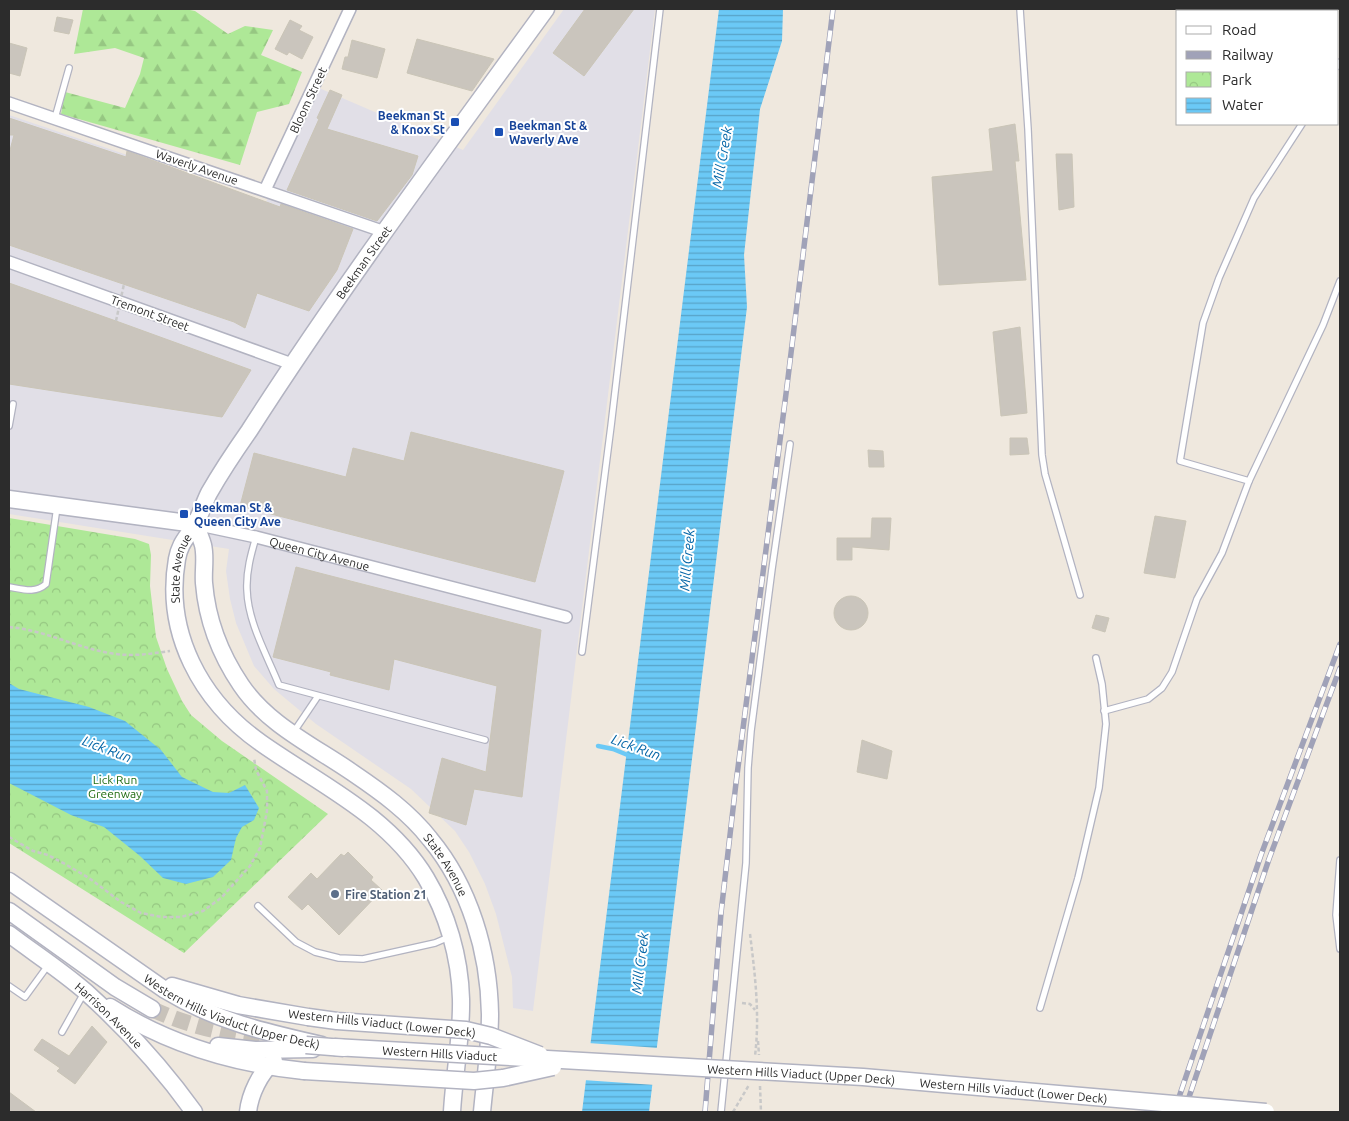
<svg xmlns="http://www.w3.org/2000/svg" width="1349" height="1121" font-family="Ubuntu,sans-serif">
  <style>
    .industrial { fill: #e1dfe7 }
    .forest { fill: url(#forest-firs) }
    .park { fill: url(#park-crowns) }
    .water { fill: url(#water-rules) }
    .pier { fill: #efe8de }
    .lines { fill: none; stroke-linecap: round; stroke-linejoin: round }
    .stream { stroke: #6bc9f6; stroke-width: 4.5 }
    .building { fill: #cac5bd; stroke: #cac5b7 }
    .secondary-tunnel { stroke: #c8c2ba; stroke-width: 16; stroke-dasharray: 16 8; stroke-linecap: butt }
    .lane-casing { stroke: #b2b3c1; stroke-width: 8 }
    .street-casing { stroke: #b2b3c1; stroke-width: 14 }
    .secondary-casing { stroke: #b2b3c1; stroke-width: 19 }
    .path { stroke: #c8c8c8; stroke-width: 2.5; stroke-dasharray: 4 2.5; stroke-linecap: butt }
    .lane { stroke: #fff; stroke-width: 5.5 }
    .street { stroke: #fff; stroke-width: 11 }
    .secondary { stroke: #fff; stroke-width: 16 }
    .rail-casing { stroke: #a0a2b8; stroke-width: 5.5 }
    .rail { stroke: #fff; stroke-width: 4; stroke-dasharray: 11; stroke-linecap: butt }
    .secondary-bridge-casing { stroke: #b2b3c1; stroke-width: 19; stroke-linecap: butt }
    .path-bridge { stroke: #c8c8c8; stroke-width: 2.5; stroke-dasharray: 4 2.5; stroke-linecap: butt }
    .secondary-bridge { stroke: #fff; stroke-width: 16 }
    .transit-dot { fill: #1a4fb4; stroke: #fff; stroke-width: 2 }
    .service-dot { fill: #5c6f8a; stroke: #fff; stroke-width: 2 }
    .labels { text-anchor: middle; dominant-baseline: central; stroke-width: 4; stroke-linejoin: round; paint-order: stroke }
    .street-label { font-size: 12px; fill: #2c2c2c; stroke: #fff }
    .transit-label { font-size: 12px; font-weight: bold; fill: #164399; stroke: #fff; text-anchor: start }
    .park-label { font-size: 12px; fill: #236f16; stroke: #fff }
    .service-label { font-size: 12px; font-weight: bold; fill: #4e5e75; stroke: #fff; text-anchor: start }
    .water-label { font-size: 14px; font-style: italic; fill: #0566a7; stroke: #fff }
  </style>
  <defs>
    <pattern id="forest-firs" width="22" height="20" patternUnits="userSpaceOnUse" patternTransform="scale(1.25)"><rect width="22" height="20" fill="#aee897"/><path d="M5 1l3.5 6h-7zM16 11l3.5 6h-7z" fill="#96c782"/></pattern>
    <pattern id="park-crowns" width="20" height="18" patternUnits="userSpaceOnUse" patternTransform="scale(1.25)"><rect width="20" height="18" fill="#aee897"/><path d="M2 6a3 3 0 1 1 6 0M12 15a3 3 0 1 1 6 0" fill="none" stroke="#96c782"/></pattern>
    <pattern id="water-rules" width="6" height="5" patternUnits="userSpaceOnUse" patternTransform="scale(1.25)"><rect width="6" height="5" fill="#6bc9f6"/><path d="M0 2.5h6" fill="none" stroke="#58a3c7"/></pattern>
  </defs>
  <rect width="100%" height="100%" fill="#efe8de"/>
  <polygon class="industrial" points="564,9 655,9 533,1011 513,1008 512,977 496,914 485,884 469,852 455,831 411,789 316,724 274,689 254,666 236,623 230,599 226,571 229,549 9,514 9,115 266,202 319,88 463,150"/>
  <polygon class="forest" points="83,9 185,9 195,11 228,34 245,26 273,30 261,55 302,72 289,104 257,112 240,165 61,114 65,92 125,108 140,74 144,58 115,48 74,54"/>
  <polygon class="park" points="9,518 135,539 149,544 151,555 150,586 156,637 167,669 182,701 191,715 222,741 328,814 184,953 9,843"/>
  <g class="water">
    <polygon points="719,9 783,9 782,41 760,109 744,255 747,307 649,1112 582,1112"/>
    <polygon points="9,683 19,689 89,707 125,721 161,750 182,777 213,792 229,793 245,785 259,808 254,820 242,827 236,838 231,860 213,877 186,884 163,878 140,856 104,827 71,815 9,783"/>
  </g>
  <polygon class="pier" points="588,1043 659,1048 655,1085 583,1080"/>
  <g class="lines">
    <polyline class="stream" points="598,746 613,749 630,756"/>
  </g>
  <g class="building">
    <polygon points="585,9 634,9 584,76 553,53"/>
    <polygon points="57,17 73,20 69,34 54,31"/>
    <polygon points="290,20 302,26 299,30 313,37 302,59 289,52 287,55 275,49"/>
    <polygon points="417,39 494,59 472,91 407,73"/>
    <polygon points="352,40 385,49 377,78 342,69 345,57 348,57"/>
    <polygon points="9,43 27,48 20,76 9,73"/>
    <polygon points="330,90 342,95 327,129 418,156 412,175 377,221 287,190 319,119 317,118"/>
    <polygon points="9,118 126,157 127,151 280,207 281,204 353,229 337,270 309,311 257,293 245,328 234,322 9,245 9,154 14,135 9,135"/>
    <polygon points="1015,124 1019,161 1015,161 1026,280 939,285 932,177 993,171 989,129"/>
    <polygon points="1056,154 1072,154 1074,207 1059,210"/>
    <polygon points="9,283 116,321 251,370 222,417 9,384"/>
    <polygon points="1020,327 1027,413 1001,416 993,332"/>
    <polygon points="411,432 564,471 535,582 240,506 254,453 346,477 353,448 404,461"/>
    <polygon points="1010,438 1027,438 1029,454 1010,455"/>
    <polygon points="868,450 883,451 884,467 869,467"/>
    <polygon points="1155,516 1186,521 1175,578 1144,573"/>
    <polygon points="872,518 891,518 889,550 852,547 852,560 837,560 837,538 871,538"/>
    <polygon points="296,567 541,630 522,797 474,789 466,825 429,813 442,758 486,772 497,686 394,659 389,690 330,675 331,672 273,657"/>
    <circle cx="851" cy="613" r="17"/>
    <polygon points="1096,615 1109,618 1105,632 1092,628"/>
    <polygon points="862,740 892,751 887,779 857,772"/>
    <polygon points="348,852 373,877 371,880 382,890 339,935 308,904 302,910 288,897 311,873 317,879 341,854 344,856"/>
    <polygon points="92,1026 107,1042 75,1084 57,1071 60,1068 34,1050 42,1039 69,1056"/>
    <polygon points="9,1092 36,1112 9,1112"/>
  </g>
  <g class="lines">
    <path class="secondary-tunnel" d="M152,1009C194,1029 238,1036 284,1042"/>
    <defs>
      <g id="lane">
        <polyline points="1020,9 1028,129 1042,455 1045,474 1080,595"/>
        <polyline points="1338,66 1340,62"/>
        <polyline points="55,118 69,68"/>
        <polyline points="9,426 13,404"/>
        <polyline points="1249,481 1323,325 1340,281"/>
        <path d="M256,537C251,554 246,572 247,590C248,623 267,655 279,685L485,740"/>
        <path d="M9,587C22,589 35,594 46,584L57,507"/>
        <polyline points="582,652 611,426 660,9"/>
        <polyline points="1104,711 1148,699 1162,688 1172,672 1197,599 1222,553 1249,481 1180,461 1203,323 1219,278 1254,198 1302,124"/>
        <polyline points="293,733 318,696"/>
        <polyline points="1340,860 1336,915 1340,949"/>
        <polyline points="258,906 296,942 315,952 339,958 363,959 435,943 449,937"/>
        <polyline points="9,986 25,997 49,964"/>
        <polyline points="1040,1008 1078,878 1099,788 1106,724 1102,684 1096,658"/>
        <polyline points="62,1032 84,993"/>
        <polyline points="721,1112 746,863 748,768 751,731 772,569 790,444"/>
      </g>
      <g id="street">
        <polyline points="9,103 385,232"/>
        <polyline points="265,190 350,9"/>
        <polyline points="9,262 292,364"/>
        <path id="s1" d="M195,524L256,537L566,617"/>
      </g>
      <g id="secondary">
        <polyline points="9,499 195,524"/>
        <path id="s2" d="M195,524C198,531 201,538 203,545C206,557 203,571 204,583C207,620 220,654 241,685C268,725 314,746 353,773C381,792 409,812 430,839C470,887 489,953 490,1014C490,1047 485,1080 482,1112"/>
        <path id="s3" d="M9,881L165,990C216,1021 264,1032 322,1045"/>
        <polyline points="9,911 115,987 152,1009"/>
        <path id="s4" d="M9,934C34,953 62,971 86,992C126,1028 163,1069 194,1112"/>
        <polyline points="172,986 238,1005 308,1017"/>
        <path d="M110,1007C168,1044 236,1064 304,1071"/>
        <polyline points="218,1046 255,1050 313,1049"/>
        <path d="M248,1112C250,1094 260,1073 274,1061"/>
        <path id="s5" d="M452,1112C454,1075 462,1036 461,999C460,957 447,913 426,878C388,815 319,784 261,743C201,701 164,633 177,559C180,542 188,537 195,524C201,514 204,503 209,493C221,472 235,451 249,431C342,286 445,148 546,9"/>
      </g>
    </defs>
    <use href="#lane" class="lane-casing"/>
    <use href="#street" class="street-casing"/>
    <use href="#secondary" class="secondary-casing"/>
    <g class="path">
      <path d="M9,627C44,630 75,647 109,653C130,657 149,654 170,651"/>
      <polyline points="9,837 33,851 48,855 65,864 89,878 121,902 141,913 162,917 181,917 203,911 221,898 250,866 260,848 267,811 267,791 256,770 254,758"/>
      <path d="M750,934C755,974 760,1015 755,1056"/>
      <polyline points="742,1003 750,1004 755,1010"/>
      <polyline points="758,1041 759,1055"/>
      <polyline points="760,1086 761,1112"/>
      <polyline points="733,1112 749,1085"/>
    </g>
    <use href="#lane" class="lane"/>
    <use href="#street" class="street"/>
    <use href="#secondary" class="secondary"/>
    <defs>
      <g id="rail">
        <polyline points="705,1112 721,913 736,783 787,386 833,9"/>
        <polyline points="1174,1112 1261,855 1340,644"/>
        <polyline points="1184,1112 1269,859 1340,668"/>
      </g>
    </defs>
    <use href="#rail" class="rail-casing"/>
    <use href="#rail" class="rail"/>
    <defs>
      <g id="secondary-bridge">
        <polyline points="308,1017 337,1021 466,1030 491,1036 540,1055"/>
        <polyline points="306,1045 344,1048"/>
        <path id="s6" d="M334,1047L863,1077L1266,1112"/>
        <polyline points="304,1071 474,1081 503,1078 553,1067"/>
      </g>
    </defs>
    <use href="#secondary-bridge" class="secondary-bridge-casing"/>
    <polyline class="path-bridge" points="116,321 124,284"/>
    <use href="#secondary-bridge" class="secondary-bridge"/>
  </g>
  <g class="transit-dot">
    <rect x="450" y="117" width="10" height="10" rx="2.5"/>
    <rect x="494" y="127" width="10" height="10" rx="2.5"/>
    <rect x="179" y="509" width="10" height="10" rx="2.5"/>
  </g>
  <circle class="service-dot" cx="335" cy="894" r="5"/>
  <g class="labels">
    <g class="street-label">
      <text transform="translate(308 100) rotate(-65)">Bloom Street</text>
      <text transform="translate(197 167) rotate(19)">Waverly Avenue</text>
      <text stroke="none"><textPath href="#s5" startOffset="1021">Beekman Street</textPath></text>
      <text transform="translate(150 313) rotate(20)">Tremont Street</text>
      <text stroke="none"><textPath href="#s1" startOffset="128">Queen City Avenue</textPath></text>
      <text stroke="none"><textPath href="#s5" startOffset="661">State Avenue</textPath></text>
      <text stroke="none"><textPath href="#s2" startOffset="446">State Avenue</textPath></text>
      <text stroke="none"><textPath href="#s3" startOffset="261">Western Hills Viaduct (Upper Deck)</textPath></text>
      <text stroke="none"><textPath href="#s4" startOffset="129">Harrison Avenue</textPath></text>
      <text transform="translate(382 1023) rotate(6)">Western Hills Viaduct (Lower Deck)</text>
      <text stroke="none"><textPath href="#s6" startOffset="106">Western Hills Viaduct</textPath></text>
      <text stroke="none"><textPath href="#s6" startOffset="468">Western Hills Viaduct (Upper Deck)</textPath></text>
      <text stroke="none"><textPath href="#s6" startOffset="681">Western Hills Viaduct (Lower Deck)</textPath></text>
    </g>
    <g class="transit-label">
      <text x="445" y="115" text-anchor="end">Beekman St<tspan x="445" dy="14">&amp; Knox St</tspan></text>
      <text x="509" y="125">Beekman St &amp;<tspan x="509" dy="14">Waverly Ave</tspan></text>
      <text x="194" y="507">Beekman St &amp;<tspan x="194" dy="14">Queen City Ave</tspan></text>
    </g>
    <g class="park-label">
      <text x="115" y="779">Lick Run<tspan x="115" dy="14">Greenway</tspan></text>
    </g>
    <g class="service-label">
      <text x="345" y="894">Fire Station 21</text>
    </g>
    <g class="water-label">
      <text transform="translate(722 157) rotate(-80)">Mill Creek</text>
      <text transform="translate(687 560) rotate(-85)">Mill Creek</text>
      <text transform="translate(636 747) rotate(20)">Lick Run</text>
      <text transform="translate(107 749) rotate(21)">Lick Run</text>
      <text transform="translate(640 963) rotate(-83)">Mill Creek</text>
    </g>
  </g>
  <rect width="1349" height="1121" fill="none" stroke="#2c2c2c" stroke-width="20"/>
  <rect x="1176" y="10" width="162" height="115" fill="#ffffff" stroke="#ababab"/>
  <rect x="1186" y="26" width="25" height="8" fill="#ffffff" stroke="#ababab"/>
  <text x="1222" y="35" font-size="15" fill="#2c2c2c">Road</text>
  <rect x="1186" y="51" width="25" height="8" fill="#a0a2b8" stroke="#ababab"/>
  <text x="1222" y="60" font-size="15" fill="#2c2c2c">Railway</text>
  <rect x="1186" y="72" width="25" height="15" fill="url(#park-crowns)" stroke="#ababab"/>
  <text x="1222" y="85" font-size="15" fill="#2c2c2c">Park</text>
  <rect x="1186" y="98" width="25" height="15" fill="url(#water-rules)" stroke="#ababab"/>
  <text x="1222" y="110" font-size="15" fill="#2c2c2c">Water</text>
</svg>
